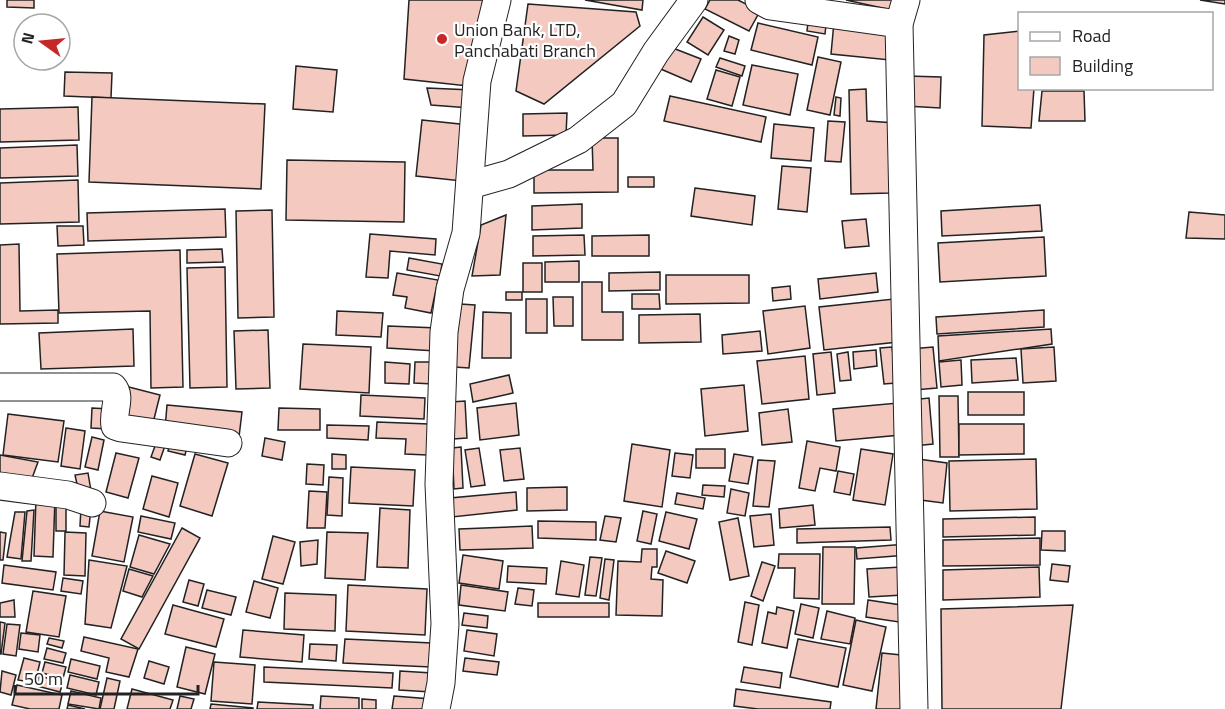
<svg xmlns="http://www.w3.org/2000/svg" width="1225" height="709" font-family="'Titillium Web',sans-serif">
  <style>
    .building { fill: #f3c9c0; stroke: #222; stroke-width: 1.5 }
    .lines { fill: none; stroke-linecap: round; stroke-linejoin: round }
    .minor-casing { stroke: #222; stroke-width: 29 }
    .minor { stroke: #fff; stroke-width: 27 }
    .poi-dot { fill: #c62828; stroke: #fff; stroke-width: 2 }
    .labels { text-anchor: middle; dominant-baseline: central; stroke-width: 4.5; stroke-linejoin: round; paint-order: stroke }
    .poi-label { font-size: 18px; fill: #222; stroke: #fff; text-anchor: start }
  </style>
  <rect width="100%" height="100%" fill="#fff"/>
  <g class="building">
    <polygon points="7,0 34,0 34,8 7,7"/>
    <polygon points="409,0 483,0 468,86 404,79"/>
    <polygon points="585,0 643,0 642,10"/>
    <polygon points="710,0 738,0 760,11 749,31 705,9"/>
    <polygon points="846,0 899,0 896,11"/>
    <polygon points="1200,0 1225,0 1225,4"/>
    <polygon points="528,4 636,12 640,26 544,104 516,91"/>
    <polygon points="809,14 827,16 825,34 807,31"/>
    <polygon points="703,17 724,30 708,55 687,42"/>
    <polygon points="834,22 893,27 890,60 831,54"/>
    <polygon points="758,23 818,37 812,65 751,50"/>
    <polygon points="1020,31 1020,88 1034,88 1031,128 982,126 984,35"/>
    <polygon points="729,36 739,40 735,54 724,51"/>
    <polygon points="665,45 701,59 691,82 656,67"/>
    <polygon points="818,57 841,62 830,115 807,110"/>
    <polygon points="720,58 745,66 742,76 716,67"/>
    <polygon points="752,65 798,74 790,115 743,105"/>
    <polygon points="296,66 337,70 333,112 293,109"/>
    <polygon points="716,70 740,77 732,106 707,99"/>
    <polygon points="65,72 112,73 111,98 64,96"/>
    <polygon points="907,76 941,77 940,108 906,106"/>
    <polygon points="427,88 472,90 470,108 431,105"/>
    <polygon points="866,89 867,121 896,123 890,193 851,194 849,90"/>
    <polygon points="1042,91 1084,91 1085,121 1039,121"/>
    <polygon points="670,96 766,117 761,142 664,121"/>
    <polygon points="92,97 265,104 261,189 89,182"/>
    <polygon points="836,97 841,98 840,116 834,115"/>
    <polygon points="78,107 79,140 0,142 0,109"/>
    <polygon points="567,113 566,135 523,136 523,114"/>
    <polygon points="422,120 469,125 462,181 416,176"/>
    <polygon points="828,121 845,122 841,162 825,161"/>
    <polygon points="774,124 814,128 811,161 771,158"/>
    <polygon points="592,138 618,138 618,192 534,193 534,170 593,170"/>
    <polygon points="77,145 78,176 0,178 0,148"/>
    <polygon points="287,160 405,162 404,222 286,220"/>
    <polygon points="782,166 811,168 807,212 778,209"/>
    <rect x="628" y="177" width="26" height="10"/>
    <polygon points="78,180 79,222 0,224 0,183"/>
    <polygon points="695,188 755,196 752,225 691,216"/>
    <polygon points="582,204 582,228 532,230 532,206"/>
    <polygon points="1040,205 1042,231 942,236 941,211"/>
    <polygon points="225,209 226,237 88,241 87,213"/>
    <polygon points="272,210 274,317 238,318 236,211"/>
    <polygon points="1189,212 1225,215 1225,239 1186,238"/>
    <polygon points="506,215 500,275 472,276 481,225"/>
    <polygon points="866,219 869,246 845,248 842,221"/>
    <polygon points="57,226 83,226 84,245 58,246"/>
    <polygon points="370,234 436,239 435,255 390,251 388,278 366,277"/>
    <polygon points="584,235 585,255 533,256 533,236"/>
    <polygon points="649,235 649,256 592,256 592,236"/>
    <polygon points="1044,237 1046,276 940,282 938,243"/>
    <polygon points="19,244 20,311 58,310 58,323 0,324 0,245"/>
    <polygon points="222,249 223,262 187,263 187,250"/>
    <polygon points="180,250 183,387 151,388 150,311 59,313 57,254"/>
    <polygon points="409,258 442,264 440,276 407,270"/>
    <polygon points="579,261 579,282 545,282 545,262"/>
    <rect x="523" y="263" width="19" height="29"/>
    <polygon points="225,267 227,387 190,388 187,268"/>
    <polygon points="660,272 660,290 609,291 609,273"/>
    <polygon points="397,273 438,280 431,313 405,308 407,297 393,295"/>
    <polygon points="876,273 878,292 820,299 818,279"/>
    <polygon points="666,275 749,275 749,303 666,304"/>
    <polygon points="582,282 602,282 602,312 623,312 623,340 582,340"/>
    <polygon points="790,286 791,299 773,301 772,288"/>
    <rect x="506" y="292" width="16" height="8"/>
    <polygon points="632,294 659,294 660,309 632,309"/>
    <polygon points="553,297 573,297 573,326 554,326"/>
    <rect x="526" y="299" width="21" height="34"/>
    <polygon points="894,299 898,342 824,350 819,307"/>
    <polygon points="460,304 475,305 469,368 454,367"/>
    <polygon points="805,306 810,348 768,354 763,311"/>
    <polygon points="1044,310 1044,327 937,334 936,317"/>
    <polygon points="337,311 383,313 381,337 336,335"/>
    <polygon points="483,312 511,313 511,358 482,358"/>
    <polygon points="700,314 701,342 639,343 639,315"/>
    <polygon points="388,326 438,328 436,351 387,348"/>
    <polygon points="133,329 134,366 41,369 39,333"/>
    <polygon points="1051,329 1052,344 939,361 938,336"/>
    <polygon points="268,330 270,388 236,389 234,331"/>
    <polygon points="760,331 762,351 723,354 722,335"/>
    <polygon points="303,344 371,347 369,393 300,389"/>
    <polygon points="892,347 896,383 884,384 880,348"/>
    <polygon points="933,347 937,388 914,390 910,349"/>
    <polygon points="1054,347 1056,381 1023,383 1021,349"/>
    <polygon points="876,350 877,366 854,369 853,352"/>
    <polygon points="831,352 835,393 817,395 813,354"/>
    <polygon points="848,352 851,380 840,381 837,354"/>
    <polygon points="805,356 809,399 762,404 757,361"/>
    <polygon points="1016,358 1018,380 972,383 971,360"/>
    <polygon points="961,360 962,385 941,387 939,362"/>
    <polygon points="385,362 410,364 409,384 385,383"/>
    <polygon points="415,362 433,362 433,384 414,383"/>
    <polygon points="509,375 513,393 473,402 470,384"/>
    <polygon points="744,385 748,431 705,436 701,389"/>
    <polygon points="125,386 160,395 153,423 118,414"/>
    <rect x="968" y="392" width="56" height="23"/>
    <polygon points="361,395 425,398 424,419 360,416"/>
    <polygon points="939,396 958,396 959,457 940,457"/>
    <polygon points="929,398 933,444 914,446 911,400"/>
    <polygon points="465,401 467,438 453,439 451,402"/>
    <polygon points="516,403 519,435 480,440 477,408"/>
    <polygon points="898,403 901,435 836,441 833,409"/>
    <polygon points="167,405 242,412 239,437 165,429"/>
    <polygon points="92,408 109,409 108,429 91,428"/>
    <polygon points="279,408 320,409 320,430 278,430"/>
    <polygon points="788,409 792,442 762,445 759,413"/>
    <polygon points="8,414 64,421 58,462 3,455"/>
    <polygon points="377,422 429,424 427,455 405,454 406,439 376,438"/>
    <polygon points="959,424 1024,424 1024,454 959,455"/>
    <polygon points="327,425 369,426 368,440 327,438"/>
    <polygon points="66,428 85,431 80,469 61,466"/>
    <polygon points="159,435 168,437 160,460 151,457"/>
    <polygon points="92,437 104,440 98,470 85,467"/>
    <polygon points="171,438 188,443 185,455 168,451"/>
    <polygon points="265,438 285,442 282,460 262,456"/>
    <polygon points="807,441 840,447 836,471 820,468 815,491 799,488"/>
    <polygon points="632,444 670,450 662,507 624,501"/>
    <polygon points="461,447 463,488 454,489 452,448"/>
    <polygon points="479,448 485,485 471,487 465,450"/>
    <polygon points="520,448 524,479 504,481 500,450"/>
    <rect x="696" y="449" width="29" height="19"/>
    <polygon points="861,449 893,454 885,505 853,500"/>
    <polygon points="116,453 139,458 128,498 106,492"/>
    <polygon points="675,453 693,455 690,478 672,476"/>
    <polygon points="195,454 228,463 212,516 180,506"/>
    <polygon points="332,454 346,455 346,469 332,469"/>
    <polygon points="734,454 753,457 748,484 729,481"/>
    <polygon points="0,455 38,462 28,489 0,484"/>
    <polygon points="918,459 947,463 943,503 913,499"/>
    <polygon points="1036,459 1037,509 950,511 949,461"/>
    <polygon points="758,460 775,461 769,507 753,506"/>
    <polygon points="307,464 324,465 323,485 306,484"/>
    <polygon points="351,467 415,470 413,506 349,503"/>
    <polygon points="838,471 854,474 850,495 834,492"/>
    <polygon points="88,473 91,491 79,493 75,475"/>
    <polygon points="152,476 178,483 169,517 143,509"/>
    <polygon points="329,477 343,478 342,516 327,515"/>
    <polygon points="703,485 725,486 724,497 702,495"/>
    <polygon points="567,487 567,510 527,511 527,488"/>
    <polygon points="731,489 749,493 745,516 727,513"/>
    <polygon points="309,491 327,492 325,528 307,528"/>
    <polygon points="516,492 517,510 452,517 450,498"/>
    <polygon points="677,493 705,498 703,509 675,504"/>
    <polygon points="36,498 55,498 53,557 34,556"/>
    <rect x="56" y="503" width="10" height="28"/>
    <polygon points="813,505 815,525 780,528 779,509"/>
    <polygon points="81,507 91,508 89,527 80,526"/>
    <polygon points="380,508 410,510 408,568 377,567"/>
    <polygon points="34,510 31,561 22,561 27,511"/>
    <polygon points="100,511 133,517 124,562 92,556"/>
    <polygon points="643,511 657,514 651,544 637,541"/>
    <polygon points="15,512 25,512 21,559 7,557"/>
    <polygon points="666,512 697,519 689,549 659,541"/>
    <polygon points="771,514 774,545 754,547 750,516"/>
    <polygon points="141,516 175,523 171,539 138,532"/>
    <polygon points="605,516 621,518 616,542 600,540"/>
    <polygon points="1035,517 1035,535 943,537 943,519"/>
    <polygon points="738,518 749,576 730,580 719,522"/>
    <polygon points="538,521 596,522 596,540 538,538"/>
    <polygon points="532,526 533,548 460,550 459,529"/>
    <polygon points="890,527 891,540 797,543 797,529"/>
    <polygon points="182,528 200,538 139,649 121,639"/>
    <polygon points="1042,531 1065,531 1065,551 1041,550"/>
    <polygon points="0,532 6,533 3,560 0,560"/>
    <polygon points="65,532 86,533 85,576 64,575"/>
    <polygon points="327,532 368,533 365,580 325,578"/>
    <polygon points="139,535 170,544 154,574 130,567"/>
    <polygon points="273,536 295,542 283,584 262,579"/>
    <polygon points="1040,538 1040,565 943,566 943,540"/>
    <polygon points="318,540 317,564 301,566 300,542"/>
    <polygon points="907,544 908,555 857,559 856,548"/>
    <polygon points="823,547 855,547 854,604 822,604"/>
    <polygon points="642,549 657,549 657,567 652,567 651,579 663,580 662,616 616,615 618,561 641,562"/>
    <polygon points="666,551 695,561 687,583 658,573"/>
    <polygon points="779,554 820,554 819,599 794,598 795,568 778,568"/>
    <polygon points="463,555 503,561 499,589 459,583"/>
    <polygon points="590,557 602,558 596,596 585,595"/>
    <polygon points="605,559 614,560 609,600 600,598"/>
    <polygon points="89,560 127,566 111,628 85,624"/>
    <polygon points="561,561 584,565 579,597 556,594"/>
    <polygon points="762,562 775,566 763,601 751,596"/>
    <polygon points="1052,564 1070,566 1068,582 1050,580"/>
    <polygon points="4,565 56,572 53,590 2,583"/>
    <polygon points="508,566 547,568 546,584 507,582"/>
    <polygon points="901,567 903,595 869,597 867,569"/>
    <polygon points="1039,567 1040,597 943,600 943,570"/>
    <polygon points="129,569 153,576 142,597 123,591"/>
    <polygon points="63,578 83,581 81,594 61,591"/>
    <polygon points="189,580 204,584 198,606 183,602"/>
    <polygon points="254,581 278,588 270,618 246,612"/>
    <polygon points="348,585 427,589 425,635 346,631"/>
    <polygon points="461,585 508,592 505,611 459,605"/>
    <polygon points="518,588 534,590 532,606 515,604"/>
    <polygon points="207,590 236,597 231,615 202,608"/>
    <polygon points="33,591 66,596 59,637 26,632"/>
    <polygon points="285,593 336,595 335,631 284,629"/>
    <polygon points="14,600 15,617 0,617 0,603"/>
    <polygon points="868,600 901,605 899,622 866,617"/>
    <polygon points="745,602 759,605 752,645 738,642"/>
    <rect x="538" y="603" width="71" height="14"/>
    <polygon points="801,604 819,608 813,638 795,634"/>
    <polygon points="173,605 224,619 216,647 165,634"/>
    <polygon points="1073,605 1061,709 942,709 941,609"/>
    <polygon points="777,607 794,611 787,648 762,643 768,612 776,614"/>
    <polygon points="827,611 855,618 850,644 821,639"/>
    <polygon points="464,613 488,616 487,628 462,625"/>
    <polygon points="856,620 886,627 872,691 843,685"/>
    <polygon points="0,622 5,623 1,654 0,654"/>
    <polygon points="7,624 20,625 16,656 3,654"/>
    <polygon points="243,630 304,635 302,662 240,657"/>
    <polygon points="467,630 497,634 494,656 464,651"/>
    <polygon points="21,633 40,635 38,652 19,649"/>
    <polygon points="84,637 138,649 129,677 106,672 109,658 81,651"/>
    <polygon points="49,638 64,641 62,648 47,644"/>
    <polygon points="345,639 432,643 431,667 343,663"/>
    <polygon points="798,639 846,648 838,687 790,677"/>
    <polygon points="310,644 337,645 336,661 309,659"/>
    <polygon points="186,647 215,654 205,694 177,687"/>
    <polygon points="47,648 66,653 63,663 44,659"/>
    <polygon points="882,653 911,656 907,709 876,709"/>
    <polygon points="24,658 40,662 35,683 18,680"/>
    <polygon points="465,658 499,662 497,675 463,671"/>
    <polygon points="71,659 100,666 97,679 68,672"/>
    <polygon points="149,661 169,667 164,684 144,678"/>
    <polygon points="45,662 66,667 63,678 42,673"/>
    <polygon points="214,662 255,665 252,704 211,701"/>
    <polygon points="264,667 393,673 392,688 264,682"/>
    <polygon points="744,667 782,673 780,688 741,682"/>
    <polygon points="2,671 16,675 11,695 0,692"/>
    <polygon points="400,671 432,673 431,692 399,690"/>
    <polygon points="70,675 99,682 96,695 67,688"/>
    <polygon points="39,676 63,682 60,692 37,686"/>
    <polygon points="107,678 120,681 114,709 100,709"/>
    <polygon points="17,685 62,695 59,709 30,709 12,705"/>
    <polygon points="132,689 173,700 170,709 127,709"/>
    <polygon points="736,689 831,702 830,709 758,709 734,706"/>
    <polygon points="71,691 101,698 99,709 68,704"/>
    <polygon points="180,696 194,699 191,709 177,709"/>
    <polygon points="321,696 359,698 359,709 320,709"/>
    <polygon points="394,696 431,699 428,709 392,709"/>
    <polygon points="362,699 376,700 376,709 362,709"/>
    <polygon points="258,702 313,705 313,709 257,709"/>
    <polygon points="211,704 253,708 253,709 210,709"/>
    <polygon points="68,705 85,709 67,709"/>
  </g>
  <g class="lines">
    <defs>
      <g id="minor">
        <polyline points="759,0 770,6 899,24"/>
        <polyline points="906,0 899,24 914,709"/>
        <polyline points="470,185 509,174 578,140 624,104 656,52 694,0"/>
        <path d="M0,387H113C122,397 112,413 115,426L121,428L228,443"/>
        <polyline points="0,486 68,495 92,503"/>
        <polyline points="436,709 441,683 445,624 439,484 444,332 450,289 466,233 477,81 497,0"/>
      </g>
    </defs>
    <use href="#minor" class="minor-casing"/>
    <use href="#minor" class="minor"/>
  </g>
  <circle class="poi-dot" cx="442" cy="39" r="6"/>
  <g class="labels">
    <g class="poi-label">
      <text x="454" y="29">Union Bank, LTD,<tspan x="454" dy="21">Panchabati Branch</tspan></text>
    </g>
  </g>
  <rect x="1018" y="12" width="195" height="78" fill="#ffffff" stroke="#a7a7a7" stroke-width="1.5"/>
  <rect x="1030" y="32" width="30" height="9" fill="#ffffff" stroke="#a7a7a7" stroke-width="1.5"/>
  <text x="1072" y="42" font-size="18" fill="#222222">Road</text>
  <rect x="1030" y="57" width="30" height="18" fill="#f3c9c0" stroke="#a7a7a7" stroke-width="1.5"/>
  <text x="1072" y="72" font-size="18" fill="#222222">Building</text>
  <g transform="translate(42 42) rotate(285)"><circle r="28" fill="#ffffff" stroke="#a7a7a7" stroke-width="1.5"/>
  <path d="M0-4.5L10 22L0 15L-10 22Z" fill="#c62828"/>
  <text y="-9" font-size="16" font-weight="bold" text-anchor="middle" fill="#222222">N</text>
  </g>
  <path d="M15 685v9h183v-9" fill="none" stroke="#222222" stroke-width="3"/>
  <text x="24" y="685" font-size="18" fill="#222222" stroke="#ffffff" stroke-width="4.5" paint-order="stroke">50 m</text>
</svg>
